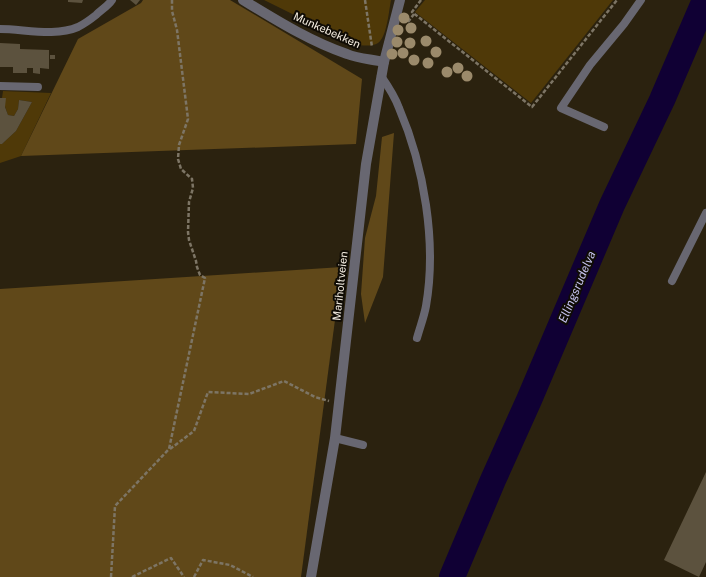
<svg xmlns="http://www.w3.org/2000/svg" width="706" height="577" font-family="'Public Sans',sans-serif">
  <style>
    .green { fill: #4f3908 }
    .forest { fill: #604819 }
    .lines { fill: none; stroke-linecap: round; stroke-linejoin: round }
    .river { stroke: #100034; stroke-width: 26 }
    .building { fill: #5c523e }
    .path { stroke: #7d7565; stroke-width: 2.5; stroke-dasharray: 4 2; stroke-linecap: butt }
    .service { stroke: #686771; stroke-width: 8 }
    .minor { stroke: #686771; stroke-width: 10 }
    .tree { fill: #9b8a6b }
    .labels { text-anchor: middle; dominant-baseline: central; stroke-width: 4; stroke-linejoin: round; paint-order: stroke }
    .street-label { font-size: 11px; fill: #f4ede1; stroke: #100c05 }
    .water-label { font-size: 12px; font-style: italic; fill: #c5c3ee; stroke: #100c05 }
  </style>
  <rect width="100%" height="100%" fill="#2b220f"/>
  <g class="green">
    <path d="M264,0H391C389,10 387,37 378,43C372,47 362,45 355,45Z"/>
    <polygon points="425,0 613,0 531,103 415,12"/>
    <polygon points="3,91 51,93 21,156 0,163 0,144 2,144 16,131 32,102 19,100 18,109 14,116 8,115 2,98"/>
  </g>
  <g class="forest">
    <polygon points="143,0 230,0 362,79 356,144 21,156 78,39 141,3"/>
    <polygon points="394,133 383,277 365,323 361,294 365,238 376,196 382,137"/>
    <polygon points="342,267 301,577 0,577 0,289"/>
  </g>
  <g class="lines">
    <polyline class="river" points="452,577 493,480 529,400 612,205 662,100 705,0"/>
  </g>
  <g class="building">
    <polygon points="68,0 83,0 82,3 68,2"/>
    <polygon points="130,0 140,0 136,5"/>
    <polygon points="0,43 20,44 20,49 49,50 49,69 40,68 40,74 33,73 33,68 27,68 27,73 13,73 13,67 0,67"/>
    <rect x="50" y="55" width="5" height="4"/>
    <polygon points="0,98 6,98 5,107 8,115 14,116 18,109 19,100 32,102 16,131 2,144 0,144"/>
    <polygon points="706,472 706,562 699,577 664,560"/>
  </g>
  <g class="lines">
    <g class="path">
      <polyline points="365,0 372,47"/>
      <polyline points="421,0 412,12 532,107 617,0"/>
      <polyline points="408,22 414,14"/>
      <polyline points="170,449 194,431 208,392 249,394 284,381 315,397 329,401"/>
      <polyline points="111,577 115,506 169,449 205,278 200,275 197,267 196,261 189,240 188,232 189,202 193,188 192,179 181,169 178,159 179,145 188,119 177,30 172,11 172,0"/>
      <polyline points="132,577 171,558 184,577"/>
      <polyline points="194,577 203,560 230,565 253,577"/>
    </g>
    <g class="service">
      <path d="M0,29C24,29 55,37 78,27C84,24 91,19 96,15C101,10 108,6 112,0"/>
      <path d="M381,76C388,86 395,97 399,108C424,166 437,243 426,306C424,317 420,327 417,338"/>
      <polyline points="0,86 38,87"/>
      <polyline points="604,127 561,108 590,65 624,24 641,0"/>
      <polyline points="672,281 706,213"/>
      <polyline points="335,438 363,445"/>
    </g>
    <g class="minor">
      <path d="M243,0C276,20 311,42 347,54C359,59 372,59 384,62"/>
      <polyline points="311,577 335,438 366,164 384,62 400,0"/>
    </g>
  </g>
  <g class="tree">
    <circle cx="404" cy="18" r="5.5"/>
    <circle cx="411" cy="28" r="5.5"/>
    <circle cx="398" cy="30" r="5.5"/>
    <circle cx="426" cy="41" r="5.5"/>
    <circle cx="397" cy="42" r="5.5"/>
    <circle cx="410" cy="43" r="5.5"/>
    <circle cx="436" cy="52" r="5.5"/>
    <circle cx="403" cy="53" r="5.5"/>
    <circle cx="392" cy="54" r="5.5"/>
    <circle cx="414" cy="60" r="5.5"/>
    <circle cx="428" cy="63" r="5.5"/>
    <circle cx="458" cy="68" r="5.5"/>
    <circle cx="447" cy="72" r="5.5"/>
    <circle cx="467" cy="76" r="5.5"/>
  </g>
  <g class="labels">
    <g class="street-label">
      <text transform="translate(327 30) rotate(24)">Munkebekken</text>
      <text transform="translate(340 286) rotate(-84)">Mariholtveien</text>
    </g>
    <g class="water-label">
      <text transform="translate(577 287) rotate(-67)">Ellingsrudelva</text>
    </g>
  </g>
</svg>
